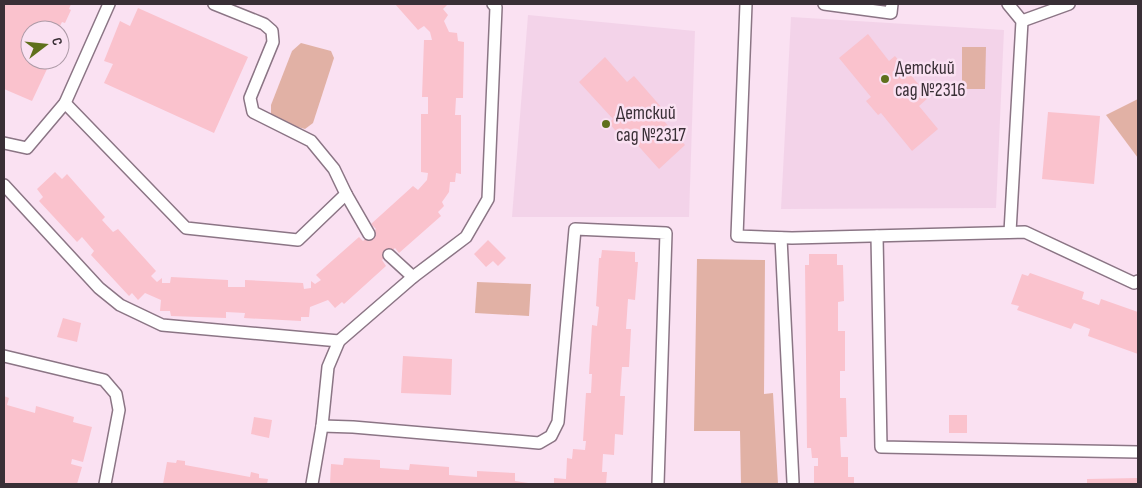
<svg xmlns="http://www.w3.org/2000/svg" width="1142" height="488" font-family="'Sofia Sans Condensed',sans-serif">
  <style>
    .built { fill: #f3d3e9 }
    .green { fill: #e1b1a5 }
    .building { fill: #fac2cd }
    .lines { fill: none; stroke-linecap: round; stroke-linejoin: round }
    .lane-casing { stroke: #8b7585; stroke-width: 14 }
    .lane { stroke: #fff; stroke-width: 11 }
    .poi-dot { fill: #5f701c; stroke: #fae1f2; stroke-width: 2 }
    .labels { text-anchor: middle; dominant-baseline: central; stroke-width: 5; stroke-linejoin: round; paint-order: stroke }
    .poi-label { font-size: 19px; fill: #392f36; stroke: #fae1f2; text-anchor: start }
  </style>
  <rect width="100%" height="100%" fill="#fae1f2"/>
  <g class="built">
    <polygon points="528,15 695,31 689,217 512,217"/>
    <polygon points="791,17 1004,30 996,208 781,209"/>
  </g>
  <g class="green">
    <polygon points="301,43 331,51 334,58 313,123 305,129 277,121 271,114 271,105 292,51"/>
    <polygon points="962,47 986,47 985,89 962,89"/>
    <polygon points="1138,99 1138,158 1106,115"/>
    <polygon points="697,259 765,260 764,394 773,393 778,484 741,484 740,431 694,431"/>
    <polygon points="477,282 531,284 529,316 475,313"/>
  </g>
  <g class="building">
    <polygon points="4,4 71,4 69,9 71,10 65,23 62,22 58,30 30,30 30,48 26,58 47,69 32,101 4,89"/>
    <polygon points="395,4 448,4 443,9 448,15 444,21 449,32 457,33 458,41 464,42 463,98 456,98 455,115 461,115 461,174 456,173 455,182 450,182 449,192 442,202 444,206 438,212 441,216 399,253 395,248 382,260 386,266 344,304 342,302 335,308 328,300 310,307 309,317 301,317 301,321 244,318 245,313 226,312 226,318 171,316 170,311 160,311 161,300 145,293 138,300 132,293 129,296 91,255 94,251 82,237 77,242 39,201 43,197 37,189 55,172 62,179 67,174 105,217 102,220 113,232 118,229 156,271 151,276 157,282 162,278 162,283 170,283 171,277 228,280 228,287 245,287 245,280 303,283 304,289 311,288 311,281 315,284 321,280 316,275 359,237 363,241 376,229 371,224 413,186 418,190 427,180 428,173 421,172 421,114 428,114 428,97 422,97 424,40 432,40 430,32 424,26 418,30"/>
    <polygon points="138,8 248,57 214,133 104,83 113,64 104,61 120,21 130,26"/>
    <polygon points="868,34 889,61 895,56 929,97 919,106 938,129 912,151 881,113 878,115 866,101 871,97 839,58"/>
    <polygon points="605,57 627,82 634,76 669,116 664,121 685,145 659,169 625,131 620,136 609,123 613,119 579,82"/>
    <polygon points="1048,112 1100,116 1094,184 1042,179"/>
    <polygon points="488,240 506,258 498,266 493,261 486,267 474,254"/>
    <polygon points="602,250 635,252 635,262 638,262 635,300 628,299 626,329 631,329 629,367 622,367 620,396 625,396 623,435 615,434 614,455 603,454 602,472 607,472 606,484 554,484 554,478 566,479 567,458 572,459 573,449 585,450 586,441 583,441 586,393 591,393 592,374 589,374 592,325 597,326 599,307 596,306 599,258 601,258"/>
    <polygon points="809,254 837,254 837,265 843,265 844,301 838,302 838,331 845,331 845,371 840,371 840,398 846,398 847,437 840,437 841,457 848,457 848,477 854,477 854,484 814,484 814,466 818,466 818,458 812,458 811,448 807,448 805,265 809,265"/>
    <polygon points="1030,273 1084,292 1082,299 1099,305 1101,299 1138,312 1138,354 1088,336 1090,329 1074,323 1071,329 1017,310 1019,306 1011,304 1022,274 1028,276"/>
    <polygon points="63,318 81,323 77,342 57,337"/>
    <polygon points="403,356 452,359 451,395 401,393"/>
    <polygon points="4,396 9,398 7,405 35,413 36,406 74,417 73,422 92,427 83,462 72,459 71,464 82,467 77,484 4,484"/>
    <rect x="949" y="415" width="18" height="18"/>
    <polygon points="254,417 272,420 269,438 251,434"/>
    <polygon points="344,458 380,460 380,468 409,470 410,464 449,467 449,475 477,477 477,471 515,473 515,481 535,484 330,484 331,464 343,465"/>
    <polygon points="177,460 185,461 185,465 250,477 251,472 259,474 259,478 268,479 267,484 163,484 167,462 176,463"/>
    <polygon points="1138,478 1138,484 1087,484 1087,479"/>
  </g>
  <g class="lines">
    <defs>
      <g id="lane">
        <polyline points="746,4 737,236 792,238 1025,232 1134,283 1138,281"/>
        <polyline points="824,4 891,13 892,4"/>
        <polyline points="1008,4 1022,21 1010,232"/>
        <polyline points="1022,21 1069,4"/>
        <polyline points="65,103 186,228 298,240 346,194 334,169 311,141 253,112 250,98 273,42 272,31 264,24 214,4"/>
        <polyline points="4,143 27,148 65,103 109,4"/>
        <polyline points="4,185 99,288 120,305 162,325 339,341"/>
        <polyline points="346,194 369,234"/>
        <polyline points="877,236 881,447 1138,452"/>
        <polyline points="781,238 793,482"/>
        <polyline points="389,255 413,277"/>
        <polyline points="4,356 104,380 116,394 119,410 105,484"/>
        <polyline points="322,426 353,427 539,443 551,436 558,422 575,229 666,233 658,484"/>
        <polyline points="312,484 322,426 328,367 339,341 413,277 466,237 488,199 496,7 493,4"/>
      </g>
    </defs>
    <use href="#lane" class="lane-casing"/>
    <use href="#lane" class="lane"/>
  </g>
  <g class="poi-dot">
    <circle cx="885" cy="79" r="5"/>
    <circle cx="606" cy="124" r="5"/>
  </g>
  <g class="labels">
    <g class="poi-label">
      <text x="895" y="68">Детский<tspan x="895" dy="22">сад №2316</tspan></text>
      <text x="616" y="113">Детский<tspan x="616" dy="22">сад №2317</tspan></text>
    </g>
  </g>
  <rect width="1142" height="488" fill="none" stroke="#392f36" stroke-width="10"/>
  <g transform="translate(45 45) rotate(74)"><circle r="24" fill="#fae1f2" stroke="#ad9aa7"/>
  <path d="M0-4L9 19L0 12L-9 19Z" fill="#5f701c"/>
  <text y="-8" font-size="14" font-weight="bold" text-anchor="middle" fill="#392f36">С</text>
  </g>
</svg>
